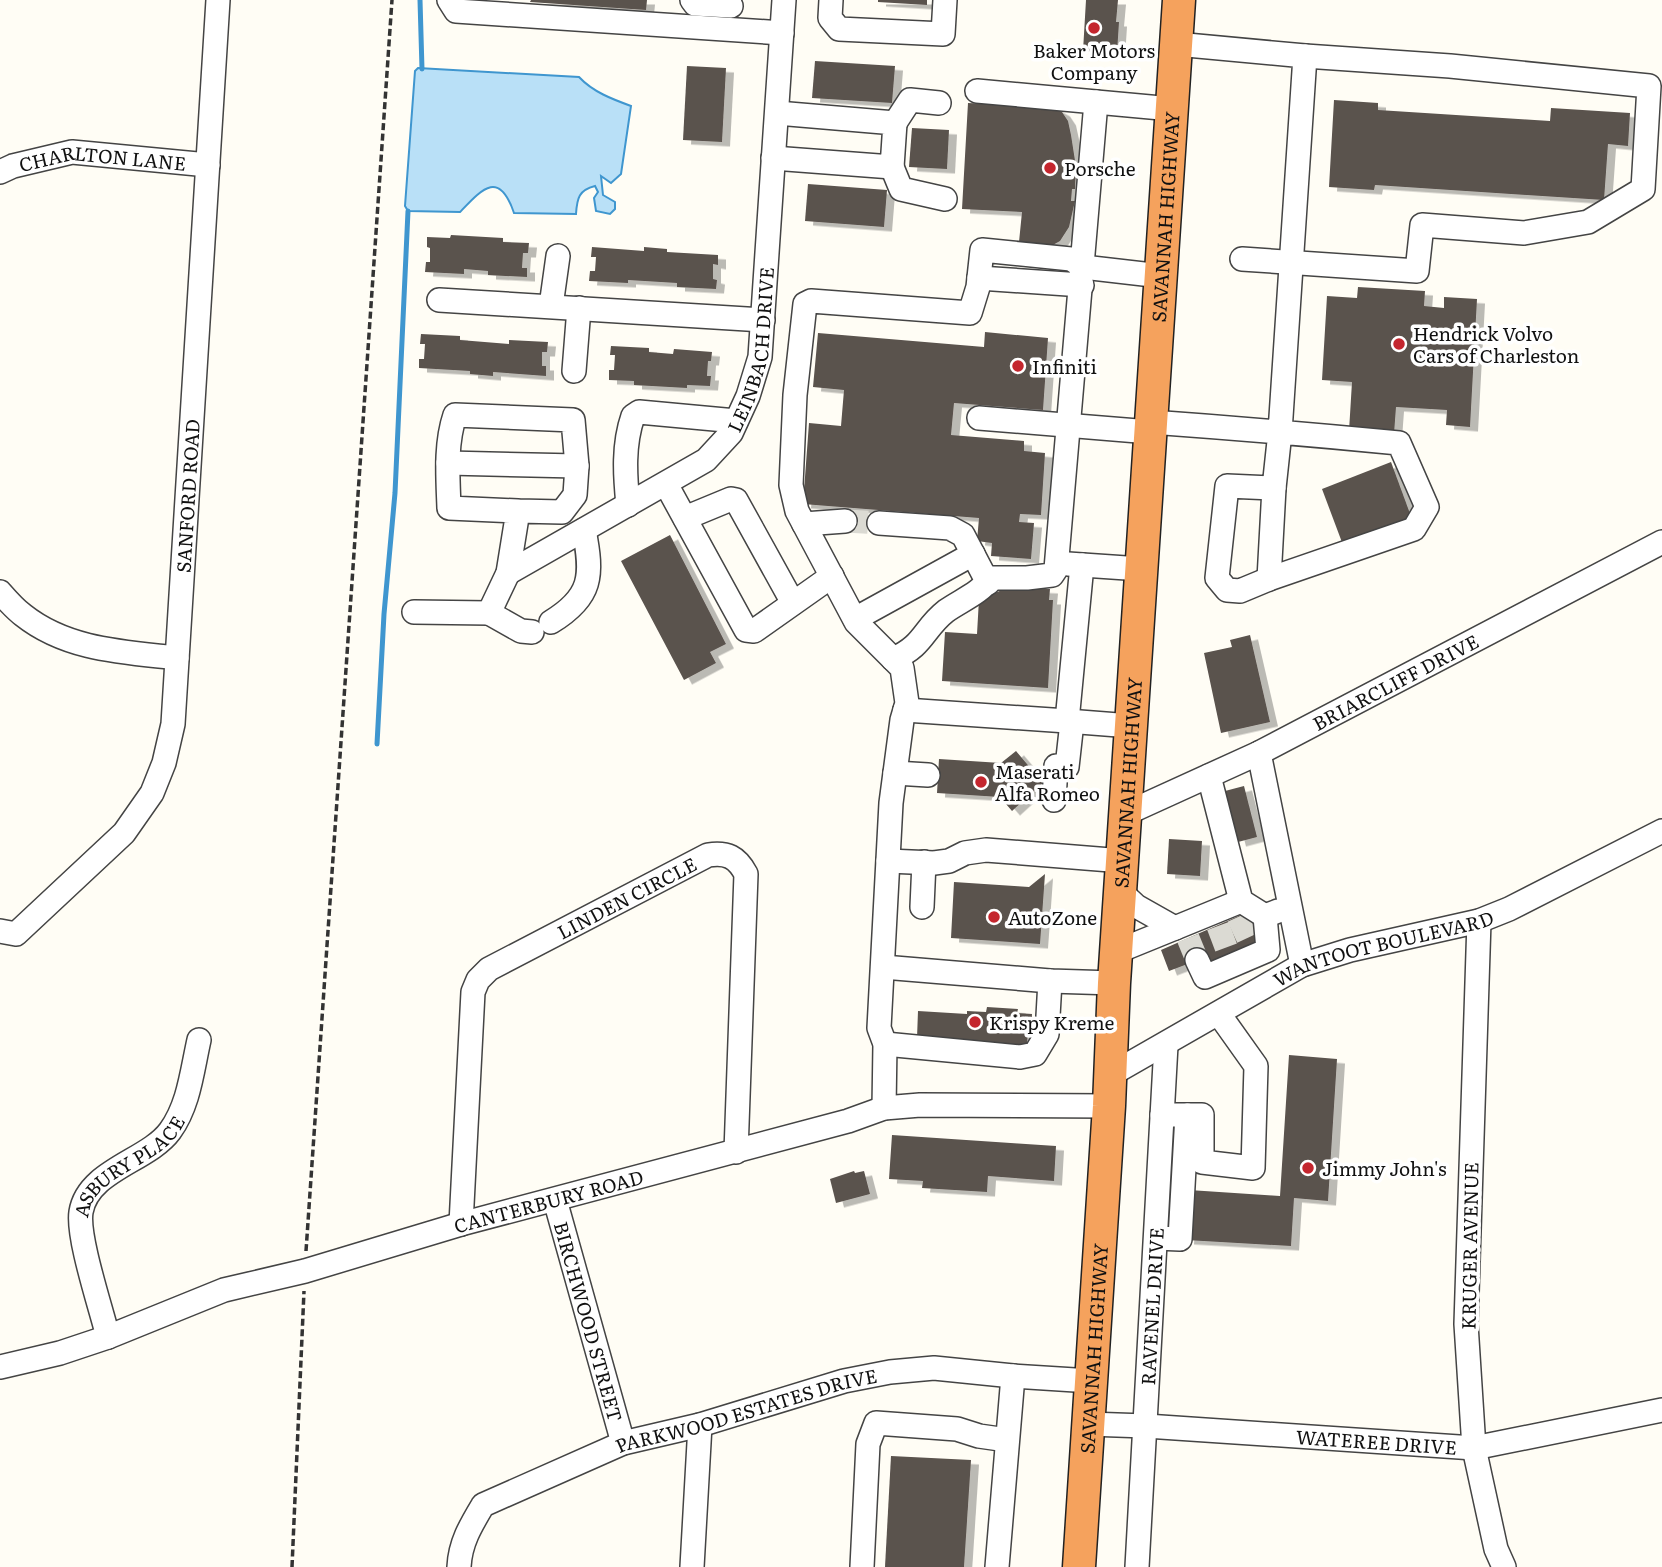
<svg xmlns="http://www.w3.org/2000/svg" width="1662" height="1567" font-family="Literata,serif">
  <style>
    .water { fill: #b9e0f7; stroke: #3f96cf; stroke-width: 2 }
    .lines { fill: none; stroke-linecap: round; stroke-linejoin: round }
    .stream { stroke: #3f96cf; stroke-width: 5 }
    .building { fill: #5a524d; filter: url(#shadow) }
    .minor-tunnel { stroke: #dbdad3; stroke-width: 23; stroke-dasharray: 23 11; stroke-linecap: butt }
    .minor-casing { stroke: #444; stroke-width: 26 }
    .highway-casing { stroke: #222; stroke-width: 35 }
    .path { stroke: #333; stroke-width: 3.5; stroke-dasharray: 7 3.5; stroke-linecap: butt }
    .minor { stroke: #fff; stroke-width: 23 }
    .highway { stroke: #f5a25d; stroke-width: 32 }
    .poi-dot { fill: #c4262e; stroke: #fff; stroke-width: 2.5 }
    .labels { text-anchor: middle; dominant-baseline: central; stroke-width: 7; stroke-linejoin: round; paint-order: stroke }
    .poi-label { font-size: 19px; fill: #111; stroke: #fff; text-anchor: start }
    .street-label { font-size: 19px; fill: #111; stroke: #fff }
  </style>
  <defs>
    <filter id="shadow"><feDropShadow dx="8" dy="4.5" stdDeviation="0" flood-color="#0004"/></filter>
  </defs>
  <rect width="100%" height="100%" fill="#fffdf5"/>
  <path class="water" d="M418,68L579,77C593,92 612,99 631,106L621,174L611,183L601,176L603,195L615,202V209L610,214L596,211L594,198L598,192L595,186C579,190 577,198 576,214L514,213C499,169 482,189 460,212L408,211L405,206L415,71Z"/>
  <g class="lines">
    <g class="stream">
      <polyline points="420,0 422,69"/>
      <polyline points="377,744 384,614 395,493 408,211"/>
    </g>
  </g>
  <g class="building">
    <polygon points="531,0 647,0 646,10 530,2"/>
    <polygon points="878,0 927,0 927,5 878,2"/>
    <polygon points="1086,0 1118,0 1116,22 1119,22 1117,53 1083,51"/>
    <polygon points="815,61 895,66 892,103 812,98"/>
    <polygon points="687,66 726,68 722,142 683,140"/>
    <polygon points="1334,100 1378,103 1378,110 1550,121 1551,108 1630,113 1628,146 1608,144 1604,200 1375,185 1374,190 1329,187"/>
    <polygon points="968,103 1053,107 1062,112 1068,121 1071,135 1076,167 1075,189 1072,189 1071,201 1075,201 1069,227 1060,241 1051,246 1019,242 1022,212 962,209"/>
    <polygon points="912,128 949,130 947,169 909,167"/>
    <polygon points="808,184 887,190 884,227 805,221"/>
    <polygon points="451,235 503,238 503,242 529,243 528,253 523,253 522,268 527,268 527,277 488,275 488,271 464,269 464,274 425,272 426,262 430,262 430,248 427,247 427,237 450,238"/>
    <polygon points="592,247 644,251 644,247 667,249 667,252 718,255 718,265 713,264 713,279 717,280 716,289 677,287 677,283 628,280 628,283 589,281 590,271 595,271 596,257 591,257"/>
    <polygon points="1358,287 1425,291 1424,306 1444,308 1444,297 1477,299 1470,427 1446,425 1447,410 1396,407 1394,434 1349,431 1352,382 1322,380 1327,296 1357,298"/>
    <polygon points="985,332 1048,338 1043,410 954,403 951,435 1024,441 1024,451 1045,453 1041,515 1020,514 1019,522 1034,523 1031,559 991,556 992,543 977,541 979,518 803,504 809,423 841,426 844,390 813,387 818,333 984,347"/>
    <polygon points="421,334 460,336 460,340 509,344 509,340 548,342 547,352 542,352 542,366 546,366 546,376 493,372 493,376 470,374 470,371 419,368 419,359 424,359 425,344 420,344"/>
    <polygon points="611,346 649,348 649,352 673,354 674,349 712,352 711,361 708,361 707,376 711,376 710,386 687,385 687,388 634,385 634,381 609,380 609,370 614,370 615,355 610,355"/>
    <polygon points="1391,462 1412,519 1343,545 1322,489"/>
    <polygon points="670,535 726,644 710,652 716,663 684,680 621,561"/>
    <polygon points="1010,587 1050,589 1049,600 1053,600 1048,688 942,681 945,632 977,634 979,599"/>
    <polygon points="1250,635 1270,722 1221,733 1204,653 1232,647 1230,640"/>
    <polygon points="1016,751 1043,783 1012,811 1000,797 937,793 939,759 1001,763"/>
    <polygon points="1244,786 1257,837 1238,842 1225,791"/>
    <polygon points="1169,839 1202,841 1200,876 1167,874"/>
    <polygon points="1045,874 1040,944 951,938 954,882 1029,887"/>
    <polygon points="1250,911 1263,939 1210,963 1206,957 1169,971 1161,950"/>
    <polygon points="987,1007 1018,1009 1017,1013 1032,1014 1031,1030 1028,1030 1027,1045 917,1038 918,1011 967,1014 967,1011 986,1012"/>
    <polygon points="1289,1055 1337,1059 1328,1201 1294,1198 1291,1246 1186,1240 1189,1190 1280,1196"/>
    <polygon points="892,1135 1056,1146 1054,1181 988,1176 987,1192 922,1188 923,1181 889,1179"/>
    <polygon points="854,1171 855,1173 864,1171 870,1194 836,1203 830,1179"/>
    <polygon points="891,1456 971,1460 964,1567 885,1567"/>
  </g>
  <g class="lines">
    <g class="minor-tunnel">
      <polyline points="845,521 879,523"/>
      <polyline points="1238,917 1251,945"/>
      <polyline points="1218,926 1229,955"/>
      <polyline points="1188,938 1197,960"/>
    </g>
    <defs>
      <g id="minor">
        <polyline points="449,0 456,11 782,33"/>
        <polyline points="692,0 695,4 731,6"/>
        <polyline points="831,0 830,18 839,29 943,34 945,0"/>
        <polyline points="977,91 1172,109"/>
        <polyline points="895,123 910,100 939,103"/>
        <polyline points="773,158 892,167 895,123 777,113"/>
        <polyline points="892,167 901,189 945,199"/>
        <path id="s1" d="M0,172L13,166L72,152L208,165"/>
        <polyline points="1242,259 1417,271 1422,225 1524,233 1588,222 1643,189 1649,86 1450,66 1305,56"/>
        <polyline points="979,278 1082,285"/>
        <polyline points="439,300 763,320"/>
        <polyline points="551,306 558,256"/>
        <polyline points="574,371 579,308"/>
        <polyline points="979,418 1150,432"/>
        <path d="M1151,422C1234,428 1316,435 1399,443L1427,507L1414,529L1269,579L1240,591L1227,590L1217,578L1227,486L1274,488L1280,432L1305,56L1176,44"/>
        <polyline points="448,463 577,466"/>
        <polyline points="666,484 746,630 754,631 832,576"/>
        <path d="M628,505C625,475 623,445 633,416L639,412L736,421"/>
        <path d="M518,511L562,512L575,495L577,466L573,420L455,415C445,445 448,478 449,508L518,511L508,573L489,613L521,631L532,632"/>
        <polyline points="685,518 731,499 736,500 793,603"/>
        <polyline points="879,523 950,528 963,535 988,583"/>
        <polyline points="804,524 845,521"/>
        <polyline points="1068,564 1141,569"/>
        <path id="s2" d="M508,573L706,460L731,433L748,396L760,357L784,0"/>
        <polyline points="1269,579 1274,488"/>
        <path d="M0,592C7,600 15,609 23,615C67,650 123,652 177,658"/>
        <polyline points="414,612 489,613"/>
        <polyline points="855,619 973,554"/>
        <path d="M551,622C592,597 593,576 584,530"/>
        <path d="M893,659C924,646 923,629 946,611C962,600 980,593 991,578H1027L1052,575L1056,569L1096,102"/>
        <polyline points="905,710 1067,721 1082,565"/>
        <polyline points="1067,721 1131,726"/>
        <polyline points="1259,753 1302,965"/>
        <polyline points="895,773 928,775"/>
        <polyline points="1209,776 1241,901 1265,916"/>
        <polyline points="1054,800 1056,766 1067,767 1072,722"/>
        <path id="s3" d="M1125,814L1259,753L1662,542"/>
        <polyline points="888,861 934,863 949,861 965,853 986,850 1123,861"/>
        <polyline points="922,907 924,862"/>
        <polyline points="1479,921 1466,1324 1474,1448 1496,1549 1504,1567"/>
        <polyline points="1175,928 1241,901"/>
        <path id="s4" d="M0,931L16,934L124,833L152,793L164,763L173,724L218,0"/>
        <polyline points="1116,952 1175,928 1136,906 1121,892"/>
        <polyline points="1197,960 1205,977 1268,950 1265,916 1278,911"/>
        <polyline points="883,967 1050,981 1114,983"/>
        <polyline points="885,1044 1020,1057 1035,1054 1047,1034 1050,981"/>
        <path id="s5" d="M1110,1075L1302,965L1350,950L1479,921L1509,909L1662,831"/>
        <polyline points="884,1108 885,1044 879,1028 891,803 902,720 907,703 902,668 856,622 797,511 791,485 795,395 805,304 811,301 970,313 978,287 982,250 1071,259 1083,267 1161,276"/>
        <polyline points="1162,1115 1202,1115 1202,1162 1253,1168 1256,1066 1219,1014"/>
        <path id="s6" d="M555,1200L623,1443"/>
        <path id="s7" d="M461,1224L473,992L478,980L489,969L708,855C727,852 737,857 746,874L736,1152"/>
        <polyline points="1156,1238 1180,1239 1187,1115"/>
        <path id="s8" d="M108,1337C101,1308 77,1237 81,1212C88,1170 148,1161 170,1131C189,1105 192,1071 199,1040"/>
        <path id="s9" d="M0,1367L60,1353L108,1337L224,1290L305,1271L461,1224L848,1121L884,1108L920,1105L1109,1106"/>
        <path id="s10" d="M1088,1424L1146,1426L1474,1448L1662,1410"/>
        <path id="s11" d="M459,1567C460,1543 471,1525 483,1505L623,1443L700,1425L844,1381L890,1372L934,1368L1013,1376L1091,1381"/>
        <polyline points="692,1567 700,1425"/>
        <polyline points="862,1567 868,1444 876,1423 957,1429 979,1436 1007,1440"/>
        <polyline points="997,1567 1013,1376"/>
        <path id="s12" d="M1137,1567L1166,1045"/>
      </g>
      <g id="highway">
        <path id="s13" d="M1079,1567L1109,1106L1114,983L1179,0"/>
      </g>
    </defs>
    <use href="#minor" class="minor-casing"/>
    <use href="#highway" class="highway-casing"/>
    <g class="path">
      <polyline points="306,1251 392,0"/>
      <polyline points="292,1567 304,1291"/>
    </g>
    <use href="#minor" class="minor"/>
    <use href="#highway" class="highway"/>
  </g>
  <g class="poi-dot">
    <circle cx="1094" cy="28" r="7"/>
    <circle cx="1050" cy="168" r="7"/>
    <circle cx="1399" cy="344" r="7"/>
    <circle cx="1018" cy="366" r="7"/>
    <circle cx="981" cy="782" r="7"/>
    <circle cx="994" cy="917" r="7"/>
    <circle cx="975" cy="1022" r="7"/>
    <circle cx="1308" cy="1168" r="7"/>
  </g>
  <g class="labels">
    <g class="poi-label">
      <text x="1094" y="50" text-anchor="middle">Baker Motors<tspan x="1094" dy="22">Company</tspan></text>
      <text x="1064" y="168">Porsche</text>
      <text x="1413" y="333">Hendrick Volvo<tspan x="1413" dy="22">Cars of Charleston</tspan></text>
      <text x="1032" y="366">Infiniti</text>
      <text x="995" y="771">Maserati<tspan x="995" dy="22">Alfa Romeo</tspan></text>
      <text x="1008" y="917">AutoZone</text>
      <text x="989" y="1022">Krispy Kreme</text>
      <text x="1322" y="1168">Jimmy John's</text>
    </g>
    <g class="street-label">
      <text stroke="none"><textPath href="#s1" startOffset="105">CHARLTON LANE</textPath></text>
      <text stroke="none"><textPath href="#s13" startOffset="1353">SAVANNAH HIGHWAY</textPath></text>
      <text stroke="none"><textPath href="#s2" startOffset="352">LEINBACH DRIVE</textPath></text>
      <text stroke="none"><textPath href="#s4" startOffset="514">SANFORD ROAD</textPath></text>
      <text stroke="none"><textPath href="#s3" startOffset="301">BRIARCLIFF DRIVE</textPath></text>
      <text stroke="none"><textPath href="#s13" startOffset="786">SAVANNAH HIGHWAY</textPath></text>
      <text stroke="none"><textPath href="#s7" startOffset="416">LINDEN CIRCLE</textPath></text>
      <text stroke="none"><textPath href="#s5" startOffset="304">WANTOOT BOULEVARD</textPath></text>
      <text stroke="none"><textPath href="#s8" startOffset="196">ASBURY PLACE</textPath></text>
      <text stroke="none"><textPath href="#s9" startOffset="574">CANTERBURY ROAD</textPath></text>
      <text transform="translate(1469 1246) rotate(-89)">KRUGER AVENUE</text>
      <text stroke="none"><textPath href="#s12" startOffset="261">RAVENEL DRIVE</textPath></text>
      <text stroke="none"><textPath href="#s6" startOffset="126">BIRCHWOOD STREET</textPath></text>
      <text stroke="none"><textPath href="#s13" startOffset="219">SAVANNAH HIGHWAY</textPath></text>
      <text stroke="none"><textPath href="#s11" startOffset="348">PARKWOOD ESTATES DRIVE</textPath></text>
      <text stroke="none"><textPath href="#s10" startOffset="289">WATEREE DRIVE</textPath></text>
    </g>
  </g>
</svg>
